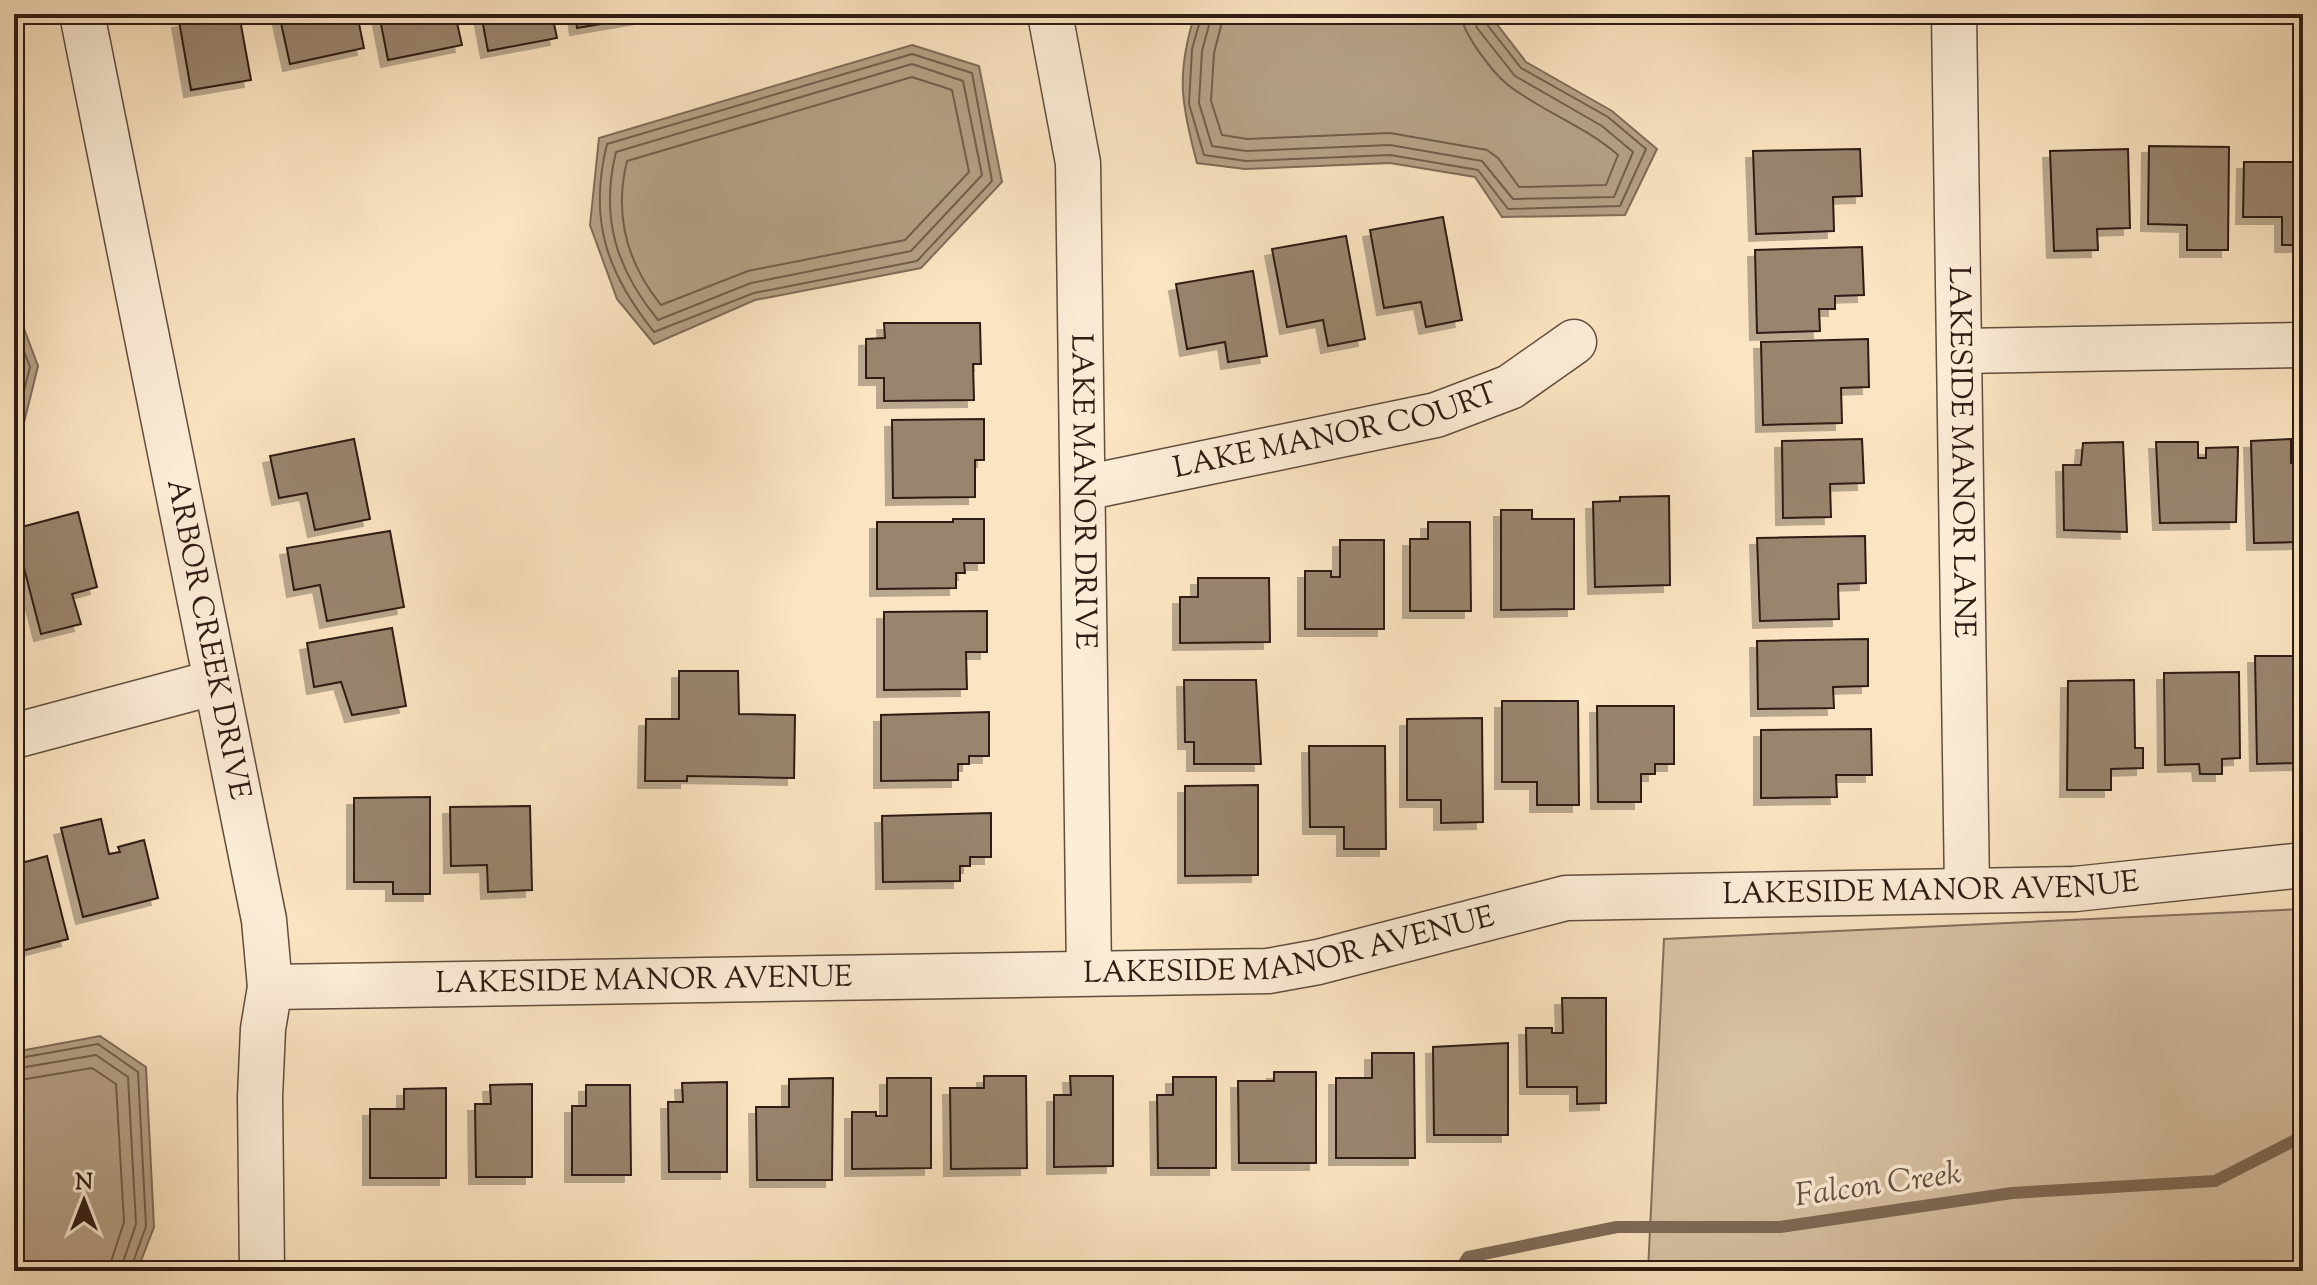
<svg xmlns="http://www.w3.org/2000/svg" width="2317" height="1285" font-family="'Sorts Mill Goudy',serif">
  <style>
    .green { fill: #d8c2a4; stroke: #836f5c; stroke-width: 2 }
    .water { fill: #b5a086; stroke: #7f6b58; stroke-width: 2 }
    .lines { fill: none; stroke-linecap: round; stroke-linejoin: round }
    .shore { stroke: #725e4d; stroke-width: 2 }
    .stream { stroke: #7f6b58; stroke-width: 12 }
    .building { fill: #99846e; stroke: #2e1c14; stroke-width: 2; filter: url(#shadow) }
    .minor-casing { stroke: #614e3f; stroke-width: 47 }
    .minor { stroke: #fcedd7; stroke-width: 44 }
    .labels { text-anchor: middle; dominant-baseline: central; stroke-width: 7; stroke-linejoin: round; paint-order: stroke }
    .street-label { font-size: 30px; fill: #2e1c14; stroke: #fcedd7 }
    .water-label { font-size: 32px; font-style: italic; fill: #645142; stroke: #fcedd7 }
  </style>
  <defs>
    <filter id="shadow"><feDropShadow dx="-7" dy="7" stdDeviation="0" flood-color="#0004"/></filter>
  </defs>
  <rect width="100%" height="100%" fill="#fbe4c1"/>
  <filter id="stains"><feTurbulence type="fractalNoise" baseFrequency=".0025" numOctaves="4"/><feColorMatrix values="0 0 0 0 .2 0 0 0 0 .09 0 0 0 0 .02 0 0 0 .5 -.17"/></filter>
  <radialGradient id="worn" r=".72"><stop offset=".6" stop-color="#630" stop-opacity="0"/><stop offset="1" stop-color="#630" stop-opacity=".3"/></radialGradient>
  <polygon class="green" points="2303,909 2303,1271 1648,1271 1664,939"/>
  <g class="water">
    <path d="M1195,14H1489L1526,62L1612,111L1657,149L1625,215L1502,217L1475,177L1390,163L1245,169L1197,163C1181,104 1176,73 1195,14Z"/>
    <polygon points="912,45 979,66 1002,182 921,268 755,300 654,344 617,299 590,225 599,138"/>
    <polygon points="14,302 38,366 14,463"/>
    <polygon points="100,1036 146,1067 154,1227 137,1271 14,1271 14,1052"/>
  </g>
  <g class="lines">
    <g class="shore">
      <polyline points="1202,14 1192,49 1189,104 1204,155 1246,161 1390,155 1478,170 1508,209 1620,206 1646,149 1608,117 1521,68 1485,22 1483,14"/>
      <polyline points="1212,14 1202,51 1199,103 1212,146 1246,151 1390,145 1482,161 1513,199 1614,197 1633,152 1602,126 1515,76 1477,28 1473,14"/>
      <path d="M1224,14L1214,53L1211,101L1222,135L1247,139L1390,133L1487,150L1498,158L1519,187L1606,185L1618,155C1585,126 1543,112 1508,85C1493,73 1462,33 1461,14"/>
      <path d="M912,54L972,73L992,181L917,261L754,293L654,332C607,273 588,220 607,144Z"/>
      <path d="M912,64L963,81L982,175L911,251L751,283L658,320C616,269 600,217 616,152Z"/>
      <path d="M912,77L952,90L969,172L905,240L748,271L661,305C627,263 614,214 627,161Z"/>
      <polyline points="14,325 30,367 14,430"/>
      <polyline points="14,1059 98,1044 138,1072 146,1226 130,1271"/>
      <polyline points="14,1069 96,1055 128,1077 136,1224 120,1271"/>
      <polyline points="14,1081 92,1068 116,1084 124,1222 108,1271"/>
    </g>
    <polyline class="stream" points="1459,1271 1468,1257 1617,1227 1780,1227 2012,1193 2215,1181 2303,1136"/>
  </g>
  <g class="building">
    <polygon points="193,14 239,14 251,80 191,90 179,21 194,18"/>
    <polygon points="279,14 357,14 364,48 290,64"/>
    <polygon points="379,14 455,14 462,45 388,60"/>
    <polygon points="481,14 552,14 557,38 488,51"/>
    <polygon points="575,14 652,14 653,15 577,28"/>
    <polygon points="2149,146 2229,147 2228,250 2187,250 2187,225 2148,224"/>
    <polygon points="1860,149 1862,196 1833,197 1834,231 1756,234 1753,151"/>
    <polygon points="2128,149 2130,228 2097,229 2098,250 2054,251 2050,151"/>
    <polygon points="2244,162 2303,162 2303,245 2282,245 2282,217 2243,217"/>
    <polygon points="1443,217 1462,320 1426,327 1421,302 1384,308 1370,230"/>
    <polygon points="1346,236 1365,339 1328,346 1323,320 1287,327 1272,249"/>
    <polygon points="1862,247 1864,295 1835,296 1835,309 1819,309 1820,331 1757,333 1755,250"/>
    <polygon points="1253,271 1267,356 1228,362 1225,342 1187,349 1176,284"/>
    <polygon points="884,323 980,323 981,364 973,364 974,400 884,401 884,378 866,378 866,339 885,338"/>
    <polygon points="1868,339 1869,387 1841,388 1842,423 1763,425 1761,342"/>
    <polygon points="984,419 984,460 975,460 975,497 893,498 892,420"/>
    <polygon points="354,439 370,519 315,530 307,493 279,498 270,456"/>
    <polygon points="1862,439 1864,483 1830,484 1831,517 1783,518 1782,441"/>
    <polygon points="2291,439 2291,463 2303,463 2303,542 2254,543 2251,441"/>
    <polygon points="2123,442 2127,532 2064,530 2063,465 2081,465 2083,443"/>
    <polygon points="2156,442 2198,442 2198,458 2206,458 2206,448 2238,447 2236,522 2160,523"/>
    <polygon points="1669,496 1670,585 1595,587 1593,502 1620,501 1620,497"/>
    <polygon points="1501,510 1532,510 1532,519 1574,519 1574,609 1501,610"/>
    <polygon points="78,512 97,587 72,594 81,624 41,634 14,529"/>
    <polygon points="953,519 984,519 984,563 964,563 965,573 956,573 956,588 877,589 877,522 953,522"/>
    <polygon points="1428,522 1470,522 1471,611 1410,611 1410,539 1428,539"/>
    <polygon points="390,531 404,607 327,621 320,585 294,590 287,548"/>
    <polygon points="1865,536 1866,583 1838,584 1839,619 1760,621 1757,538"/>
    <polygon points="1340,540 1384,540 1384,629 1305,629 1305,571 1331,571 1331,577 1340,577"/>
    <polygon points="1198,578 1269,578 1270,642 1180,643 1180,597 1198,597"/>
    <polygon points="987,611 987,652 966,652 967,689 884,690 884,612"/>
    <polygon points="392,628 406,706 352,715 341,682 314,687 307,643"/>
    <polygon points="1868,639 1868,686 1833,687 1834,708 1758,709 1757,641"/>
    <polygon points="2255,656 2303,656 2301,763 2257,764"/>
    <polygon points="679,671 738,671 739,714 795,715 794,778 687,776 687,781 645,781 646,719 679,719"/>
    <polygon points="2239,672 2240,758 2222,759 2222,774 2200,774 2199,764 2165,765 2164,673"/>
    <polygon points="1184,680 1256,680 1261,764 1194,764 1194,742 1185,742"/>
    <polygon points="2134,680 2135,748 2143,748 2143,768 2111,769 2111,790 2067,790 2068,681"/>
    <polygon points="1502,701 1578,701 1579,805 1537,805 1537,782 1502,782"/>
    <polygon points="1597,706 1674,706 1674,764 1655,764 1655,774 1641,774 1641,802 1598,802"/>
    <polygon points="989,712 989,756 969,756 969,764 958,764 958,780 881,781 881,715"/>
    <polygon points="1482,718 1483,822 1441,823 1441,800 1407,800 1407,719"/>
    <polygon points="1871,729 1872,775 1836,775 1837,797 1761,798 1761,730"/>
    <polygon points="1309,746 1385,746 1386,849 1344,849 1344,827 1310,827"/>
    <polygon points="1258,785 1258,875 1185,876 1185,786"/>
    <polygon points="430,797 430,894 393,894 393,882 354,882 354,798"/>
    <polygon points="530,806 532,890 488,892 487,865 451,866 450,807"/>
    <polygon points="991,813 991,857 970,857 970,866 960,866 960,881 883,882 882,816"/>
    <polygon points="101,819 109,854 120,852 118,847 144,840 158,898 83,917 61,828"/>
    <polygon points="47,856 68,939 14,953 14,865"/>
    <polygon points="1562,998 1606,998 1606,1103 1577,1104 1577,1087 1527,1087 1526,1028 1552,1028 1552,1033 1563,1033"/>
    <polygon points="1508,1043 1508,1135 1434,1135 1433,1047"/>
    <polygon points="1372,1053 1414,1053 1415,1158 1336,1158 1336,1078 1372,1078"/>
    <polygon points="1274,1072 1316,1072 1316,1163 1239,1163 1238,1081 1274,1081"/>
    <polygon points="984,1076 1026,1076 1027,1168 951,1169 950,1088 984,1088"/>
    <polygon points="1070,1076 1113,1076 1113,1166 1054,1167 1054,1095 1071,1095"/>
    <polygon points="1173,1077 1216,1077 1216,1168 1158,1168 1157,1095 1173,1095"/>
    <polygon points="833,1078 832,1180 757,1180 756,1107 789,1107 789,1079"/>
    <polygon points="887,1078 931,1078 931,1168 852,1169 852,1112 876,1112 876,1116 887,1116"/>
    <polygon points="727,1082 727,1172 669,1172 668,1102 683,1102 682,1083"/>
    <polygon points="532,1084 532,1177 476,1177 475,1104 491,1104 490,1085"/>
    <polygon points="586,1085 630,1085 631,1175 572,1175 572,1106 586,1106"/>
    <polygon points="446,1088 446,1178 370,1178 370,1109 404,1109 404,1089"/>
  </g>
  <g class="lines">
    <defs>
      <g id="minor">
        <path id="s1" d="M82,14L264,920L270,987L263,1029L260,1097L262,1271"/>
        <path id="s2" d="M1050,14L1078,163L1089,973"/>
        <path id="s3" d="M1954,14L1967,889"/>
        <polyline points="1961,351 2303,345"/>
        <path id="s4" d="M1084,488L1436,415L1510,387L1574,342"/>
        <polyline points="14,736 216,682"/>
        <path id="s5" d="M270,987L1268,971L1318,962L1566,898L2075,889L2303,865"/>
      </g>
    </defs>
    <use href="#minor" class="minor-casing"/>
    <use href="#minor" class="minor"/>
  </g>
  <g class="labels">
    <g class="street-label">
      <text stroke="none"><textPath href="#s4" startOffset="258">LAKE MANOR COURT</textPath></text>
      <text stroke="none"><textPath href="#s3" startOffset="438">LAKESIDE MANOR LANE</textPath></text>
      <text stroke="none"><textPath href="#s2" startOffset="480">LAKE MANOR DRIVE</textPath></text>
      <text stroke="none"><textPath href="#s1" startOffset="638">ARBOR CREEK DRIVE</textPath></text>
      <text stroke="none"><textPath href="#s5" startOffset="1670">LAKESIDE MANOR AVENUE</textPath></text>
      <text stroke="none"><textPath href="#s5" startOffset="1022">LAKESIDE MANOR AVENUE</textPath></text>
      <text stroke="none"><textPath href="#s5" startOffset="374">LAKESIDE MANOR AVENUE</textPath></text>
    </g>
    <g class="water-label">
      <text transform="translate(1878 1186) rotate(-8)">Falcon Creek</text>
    </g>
  </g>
  <rect width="2317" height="1285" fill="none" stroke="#fbe4c1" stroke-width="48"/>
  <rect x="16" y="16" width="2285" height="1253" fill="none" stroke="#2e1c14" stroke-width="4"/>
  <rect x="24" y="24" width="2269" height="1237" fill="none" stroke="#2e1c14" stroke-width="2"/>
  <g transform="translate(84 1201)" stroke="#fcedd7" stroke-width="6" paint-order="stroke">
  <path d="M0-6L14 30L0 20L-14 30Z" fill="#2e1c14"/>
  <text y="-12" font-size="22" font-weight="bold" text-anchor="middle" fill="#2e1c14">N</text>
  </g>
  <rect width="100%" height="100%" filter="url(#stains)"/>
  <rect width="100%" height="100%" fill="url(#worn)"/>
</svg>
